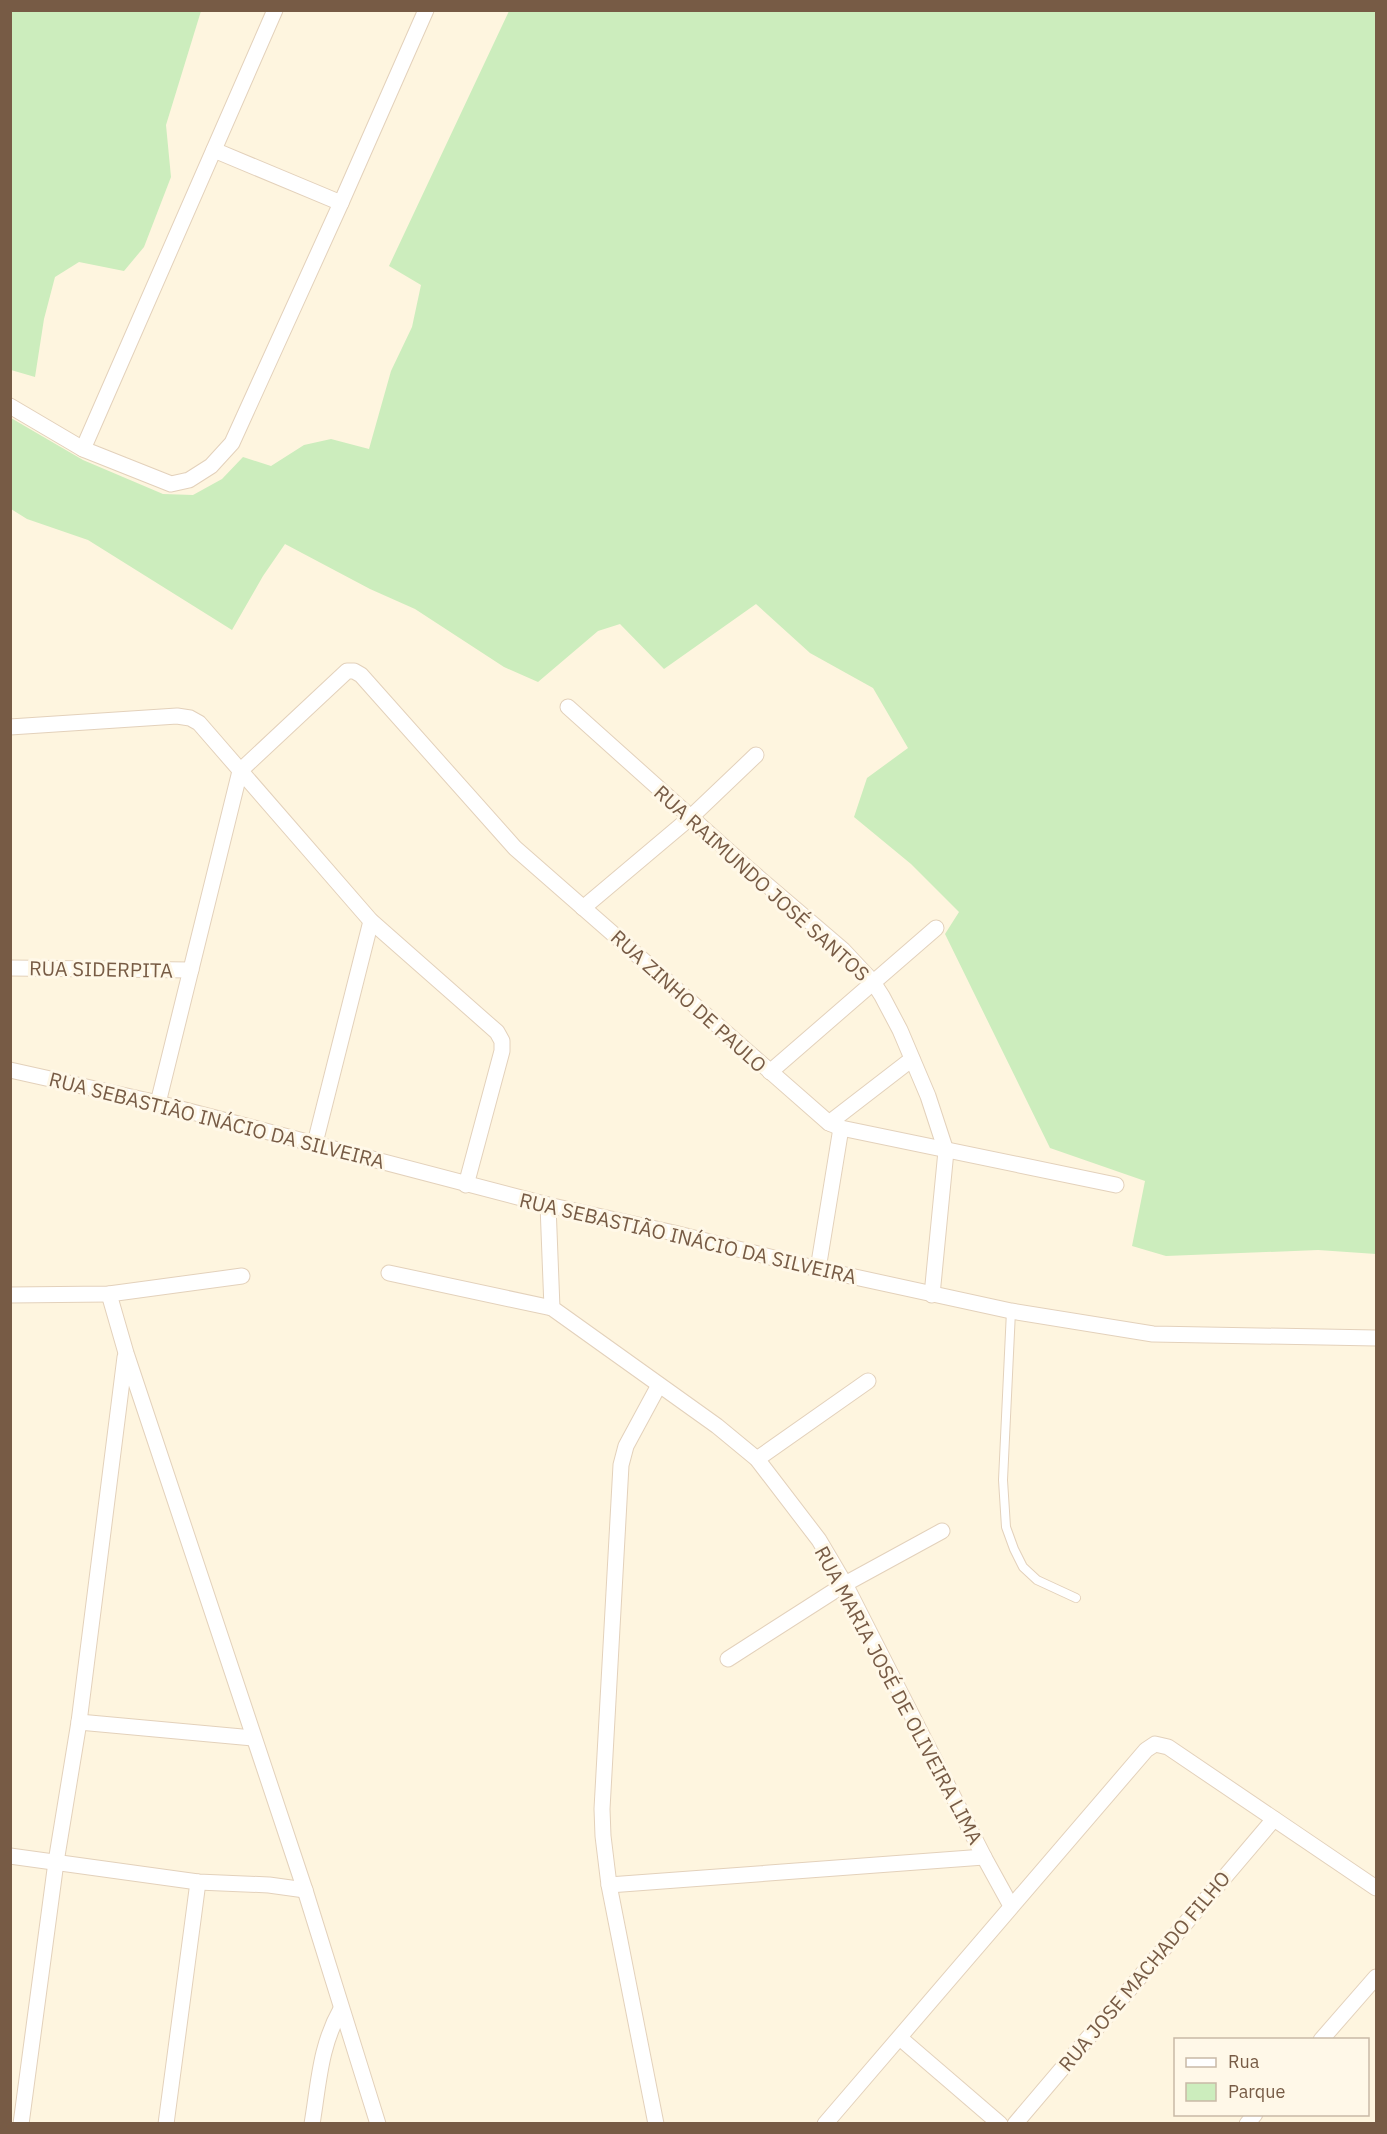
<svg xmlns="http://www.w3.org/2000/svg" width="1387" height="2134" font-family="'IBM Plex Sans',sans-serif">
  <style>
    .green { fill: #ccedbd }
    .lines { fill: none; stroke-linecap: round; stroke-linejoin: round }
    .lane-casing { stroke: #e3d1bb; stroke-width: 10 }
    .street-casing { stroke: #e3d1bb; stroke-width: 17 }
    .lane { stroke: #fff; stroke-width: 8 }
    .street { stroke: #fff; stroke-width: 15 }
    .labels { text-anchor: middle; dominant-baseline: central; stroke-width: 6; stroke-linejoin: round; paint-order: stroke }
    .street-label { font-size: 20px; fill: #775b45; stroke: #fff8e8 }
  </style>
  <rect width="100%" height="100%" fill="#fef5df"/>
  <g class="green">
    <polygon points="10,11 201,11 166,125 171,177 144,247 124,271 79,262 55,277 44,319 35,377 11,370"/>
    <polygon points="509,11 1376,11 1376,1254 1318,1250 1166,1256 1132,1246 1145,1181 1050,1148 945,934 959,912 911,864 854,817 867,778 908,748 873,688 810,653 756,604 664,669 620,624 598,631 538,682 504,667 415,609 370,589 285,544 263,576 232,630 88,540 27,519 11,509 11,418 83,460 163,494 193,495 222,479 243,457 271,466 304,445 331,439 369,449 391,371 412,327 421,285 389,266"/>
  </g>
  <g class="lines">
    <defs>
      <polyline id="lane" points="1011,1311 1003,1480 1006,1527 1014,1549 1023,1567 1037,1580 1076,1598"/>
      <g id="street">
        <polyline points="214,150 341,203"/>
        <polyline points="10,406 83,449 171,484 189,480 211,466 232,443 341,203 426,10"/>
        <polyline points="83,449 275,10"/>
        <polyline points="568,707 752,872 843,950 873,982 882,996 900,1030 928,1096 946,1151 932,1295"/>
        <polyline points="10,727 177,716 190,718 199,723 371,921 497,1032 502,1041 502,1051 466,1185"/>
        <polyline points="583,908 691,817 756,755"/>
        <polyline points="10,968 191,970"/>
        <polyline points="10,1070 158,1103 548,1205 674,1233 818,1269 1011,1311 1153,1334 1376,1338"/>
        <polyline points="770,1072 936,928"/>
        <polyline points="158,1103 240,771 347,671 354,671 361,675 515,848 829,1123 841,1128 1116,1185"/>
        <polyline points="829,1123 912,1059"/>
        <polyline points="315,1143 371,921"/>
        <polyline points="548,1205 552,1308 717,1426 757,1459 819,1540 845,1584 984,1857 1011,1906"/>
        <polyline points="818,1269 841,1128"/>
        <polyline points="389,1273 552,1308"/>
        <polyline points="109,1294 126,1353 305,1890 378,2124"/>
        <polyline points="10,1295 109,1294 242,1276"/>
        <polyline points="757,1459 868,1381"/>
        <polyline points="728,1659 845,1584 942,1531"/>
        <polyline points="79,1722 253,1738"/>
        <polyline points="10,1856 198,1882 269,1885 305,1890"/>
        <polyline points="609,1885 984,1857"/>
        <polyline points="900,2038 1000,2124"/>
        <polyline points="1321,2040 1376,1977"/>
        <polyline points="21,2124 56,1862 79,1722 125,1357"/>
        <polyline points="166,2124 198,1882"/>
        <path d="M312,2124C319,2082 320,2046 341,2009"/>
        <polyline points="656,2124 609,1885 603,1836 602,1809 621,1465 626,1446 659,1385"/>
        <polyline points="825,2124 1146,1750 1155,1744 1168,1747 1376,1888"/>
        <polyline points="1015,2124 1274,1819"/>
        <polyline points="1247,2124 1255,2114"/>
      </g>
    </defs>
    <use href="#lane" class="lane-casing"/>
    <use href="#street" class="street-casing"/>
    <use href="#lane" class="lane"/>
    <use href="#street" class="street"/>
  </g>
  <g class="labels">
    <g class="street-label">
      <text transform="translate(762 883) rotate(42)">RUA RAIMUNDO JOSÉ SANTOS</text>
      <text transform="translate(101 969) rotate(1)">RUA SIDERPITA</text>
      <text transform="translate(689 1001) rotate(42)">RUA ZINHO DE PAULO</text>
      <text transform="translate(217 1120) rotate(14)">RUA SEBASTIÃO INÁCIO DA SILVEIRA</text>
      <text transform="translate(688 1238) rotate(13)">RUA SEBASTIÃO INÁCIO DA SILVEIRA</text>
      <text transform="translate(899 1695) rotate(62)">RUA MARIA JOSÉ DE OLIVEIRA LIMA</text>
      <text transform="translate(1144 1971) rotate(-50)">RUA JOSE MACHADO FILHO</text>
    </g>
  </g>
  <rect width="1387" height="2134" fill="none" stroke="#775b45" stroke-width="24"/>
  <rect x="1174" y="2038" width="195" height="78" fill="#fff8e8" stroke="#c9b9a7" stroke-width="1.5"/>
  <rect x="1186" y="2058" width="30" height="9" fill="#ffffff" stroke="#c9b9a7" stroke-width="1.5"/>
  <text x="1228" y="2068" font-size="18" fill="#775b45">Rua</text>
  <rect x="1186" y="2083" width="30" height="18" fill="#ccedbd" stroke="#c9b9a7" stroke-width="1.5"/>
  <text x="1228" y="2098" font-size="18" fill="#775b45">Parque</text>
</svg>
